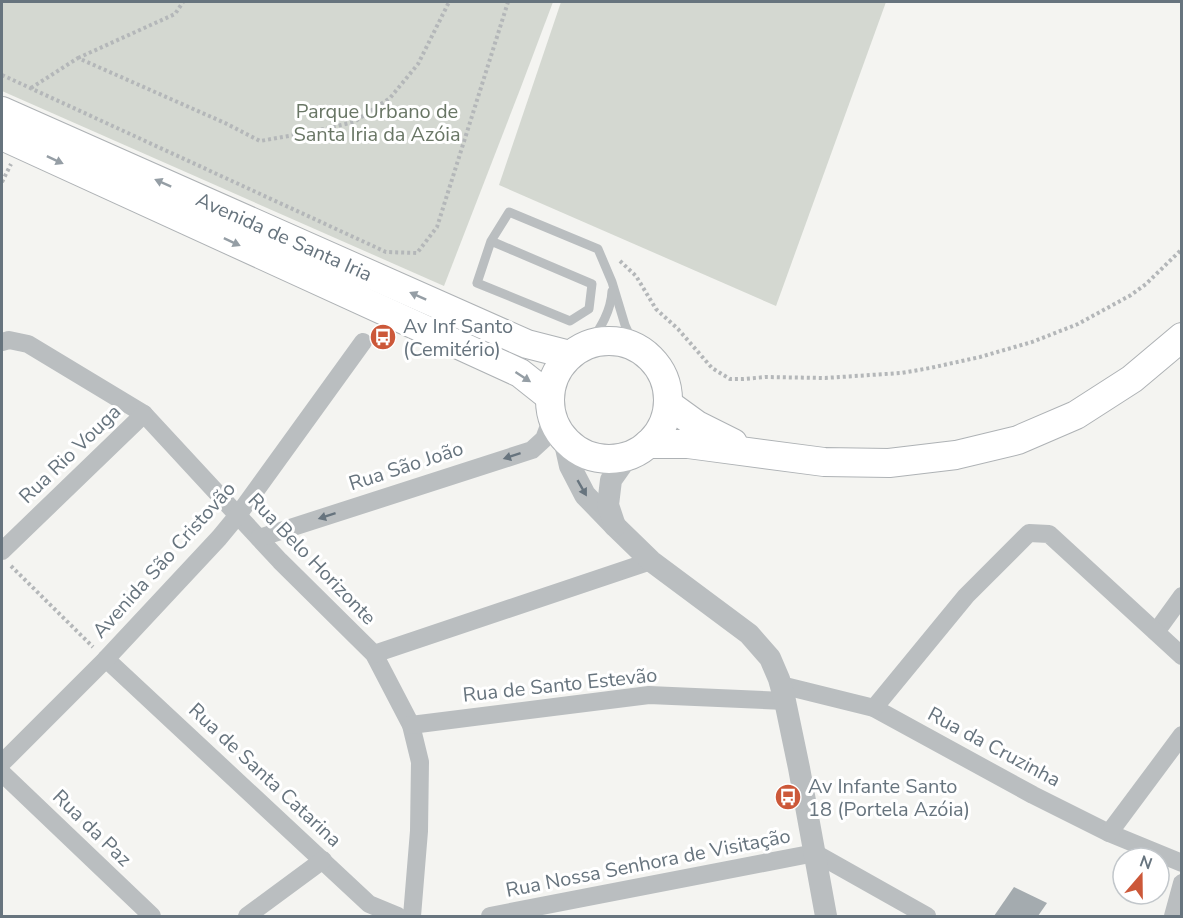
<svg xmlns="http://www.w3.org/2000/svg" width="1183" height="918" font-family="'Nunito Sans',sans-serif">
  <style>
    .green { fill: #d4d8d1 }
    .building { fill: #a4abaf }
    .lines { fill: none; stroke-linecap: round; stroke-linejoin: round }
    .primary-casing { stroke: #aeb2b5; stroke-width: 30 }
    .path { stroke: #b4b7b9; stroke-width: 4; stroke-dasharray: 3 3; stroke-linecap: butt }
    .service { stroke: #babec0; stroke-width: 9 }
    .minor { stroke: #babec0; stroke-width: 18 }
    .tertiary { stroke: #babec0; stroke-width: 22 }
    .primary { stroke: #fff; stroke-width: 28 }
    .oneway { fill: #959ea5 }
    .oneway2 { fill: #67747e }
    .labels { text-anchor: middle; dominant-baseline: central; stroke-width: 6; stroke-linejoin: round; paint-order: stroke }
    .park-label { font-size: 20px; fill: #697665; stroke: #fff }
    .street-label { font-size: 20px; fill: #67747e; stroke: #fff }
    .poi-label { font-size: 20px; fill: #67747e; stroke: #fff; text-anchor: start }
  </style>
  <rect width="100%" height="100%" fill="#f4f4f1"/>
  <g class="green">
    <polygon points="2,2 553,2 521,87 444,286 2,91"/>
    <polygon points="561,2 886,2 776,306 499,185"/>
  </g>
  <polygon class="building" points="1014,887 1047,903 1038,916 994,916"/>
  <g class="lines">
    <defs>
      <g id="primary">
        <polyline points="2,111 527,344 570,355"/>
        <polyline points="2,136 520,373 549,396"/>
        <circle cx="609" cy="400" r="59"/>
        <polyline points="668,404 697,425 733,443"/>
        <polyline points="648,444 688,444 824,462 889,463 956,455 1018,440 1076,415 1132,379 1182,337"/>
      </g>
    </defs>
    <use href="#primary" class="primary-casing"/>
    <g class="path">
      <polyline points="78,58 175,14 183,2"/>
      <polyline points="2,75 386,252 417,253 437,227 508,2"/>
      <polyline points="31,88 78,58 225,123 260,141 306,133 354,122 390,98 418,64 449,2"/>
      <polyline points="2,182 11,164"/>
      <polyline points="620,261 636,276 656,309 678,329 712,368 730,379 743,379 766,377 825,378 901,373 930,368 980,357 1032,342 1078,324 1131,295 1146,284 1182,249"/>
      <polyline points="11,566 93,647"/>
    </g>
    <g class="service">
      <polyline points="491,241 592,284 589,309 570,321 477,283 491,241 509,212 598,249 612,282 625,325 635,347"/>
      <path d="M590,343C601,327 611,311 612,291"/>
    </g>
    <g class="minor">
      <polyline points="2,342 9,340 28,344 144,414 280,561 374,654 411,725 420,762 419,831 412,916"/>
      <polyline points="259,538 532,450 544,439 552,418"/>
      <polyline points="2,551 144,414"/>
      <polyline points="1156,632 1182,596"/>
      <polyline points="374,654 651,561"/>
      <polyline points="106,659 369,904 398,916"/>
      <polyline points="781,685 874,708 1033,795 1109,833 1182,863"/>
      <polyline points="874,708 966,596 1029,533 1049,534 1182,656"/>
      <polyline points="411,725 649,695 785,701"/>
      <polyline points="2,763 106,659 219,538 238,515 363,342"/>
      <polyline points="2,773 152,916"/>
      <polyline points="1109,833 1182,735"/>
      <polyline points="247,916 323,860"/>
      <polyline points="490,916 815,853 927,916"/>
      <polyline points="1173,916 1182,883"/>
    </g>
    <g class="tertiary">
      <polyline points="564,439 570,466 585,495 616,527 651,561 749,634 770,658 779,679 785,701 799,768 826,916"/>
      <polyline points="615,526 608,505 611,480 628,456"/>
    </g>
    <use href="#primary" class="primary"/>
  </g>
  <defs><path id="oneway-solid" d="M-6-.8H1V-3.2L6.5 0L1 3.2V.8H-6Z" transform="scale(1.5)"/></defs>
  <g class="oneway">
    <use href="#oneway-solid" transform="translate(55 160) rotate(25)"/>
    <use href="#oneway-solid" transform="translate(163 183) rotate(-156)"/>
    <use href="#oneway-solid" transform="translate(232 242) rotate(25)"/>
    <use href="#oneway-solid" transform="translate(418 296) rotate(-156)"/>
    <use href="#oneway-solid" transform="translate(523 377) rotate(33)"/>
  </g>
  <g class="oneway2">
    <use href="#oneway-solid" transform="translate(512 456) rotate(162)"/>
    <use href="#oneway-solid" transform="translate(582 488) rotate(60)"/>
    <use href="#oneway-solid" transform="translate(327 516) rotate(162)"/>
  </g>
  <defs>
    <symbol id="bus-disc" viewBox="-11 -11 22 22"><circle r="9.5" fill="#cc5839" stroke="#fff"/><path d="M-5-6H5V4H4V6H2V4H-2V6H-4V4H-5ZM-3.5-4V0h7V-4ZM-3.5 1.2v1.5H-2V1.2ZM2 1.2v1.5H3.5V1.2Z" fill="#fff"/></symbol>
  </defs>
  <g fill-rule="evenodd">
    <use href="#bus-disc" x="368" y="322" width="30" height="30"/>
    <use href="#bus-disc" x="773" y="782" width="30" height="30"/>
  </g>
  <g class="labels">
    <g class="park-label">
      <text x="377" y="111">Parque Urbano de<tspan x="377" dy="23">Santa Iria da Azóia</tspan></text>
    </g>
    <g class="street-label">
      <text transform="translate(284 237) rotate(24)">Avenida de Santa Iria</text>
      <text transform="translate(70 454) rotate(-44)">Rua Rio Vouga</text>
      <text transform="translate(406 466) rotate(-18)">Rua São João</text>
      <text transform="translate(312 559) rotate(46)">Rua Belo Horizonte</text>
      <text transform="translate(164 560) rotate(-48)">Avenida São Cristovão</text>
      <text transform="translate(560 685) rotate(-6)">Rua de Santo Estevão</text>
      <text transform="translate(994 747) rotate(28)">Rua da Cruzinha</text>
      <text transform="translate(265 775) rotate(43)">Rua de Santa Catarina</text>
      <text transform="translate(92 828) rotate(44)">Rua da Paz</text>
      <text transform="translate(648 863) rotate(-11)">Rua Nossa Senhora de Visitação</text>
    </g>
    <g class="poi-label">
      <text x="403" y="326">Av Inf Santo<tspan x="403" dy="23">(Cemitério)</tspan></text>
      <text x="808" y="786">Av Infante Santo<tspan x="808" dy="23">18 (Portela Azóia)</tspan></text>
    </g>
  </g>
  <rect width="1183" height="918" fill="none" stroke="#67747e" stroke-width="6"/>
  <g transform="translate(1141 876) rotate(20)"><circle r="28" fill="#ffffff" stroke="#c2c7cb" stroke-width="1.5"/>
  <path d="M0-4.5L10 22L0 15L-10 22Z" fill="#cc5839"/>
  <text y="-9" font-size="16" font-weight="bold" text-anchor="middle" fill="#67747e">N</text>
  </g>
</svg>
